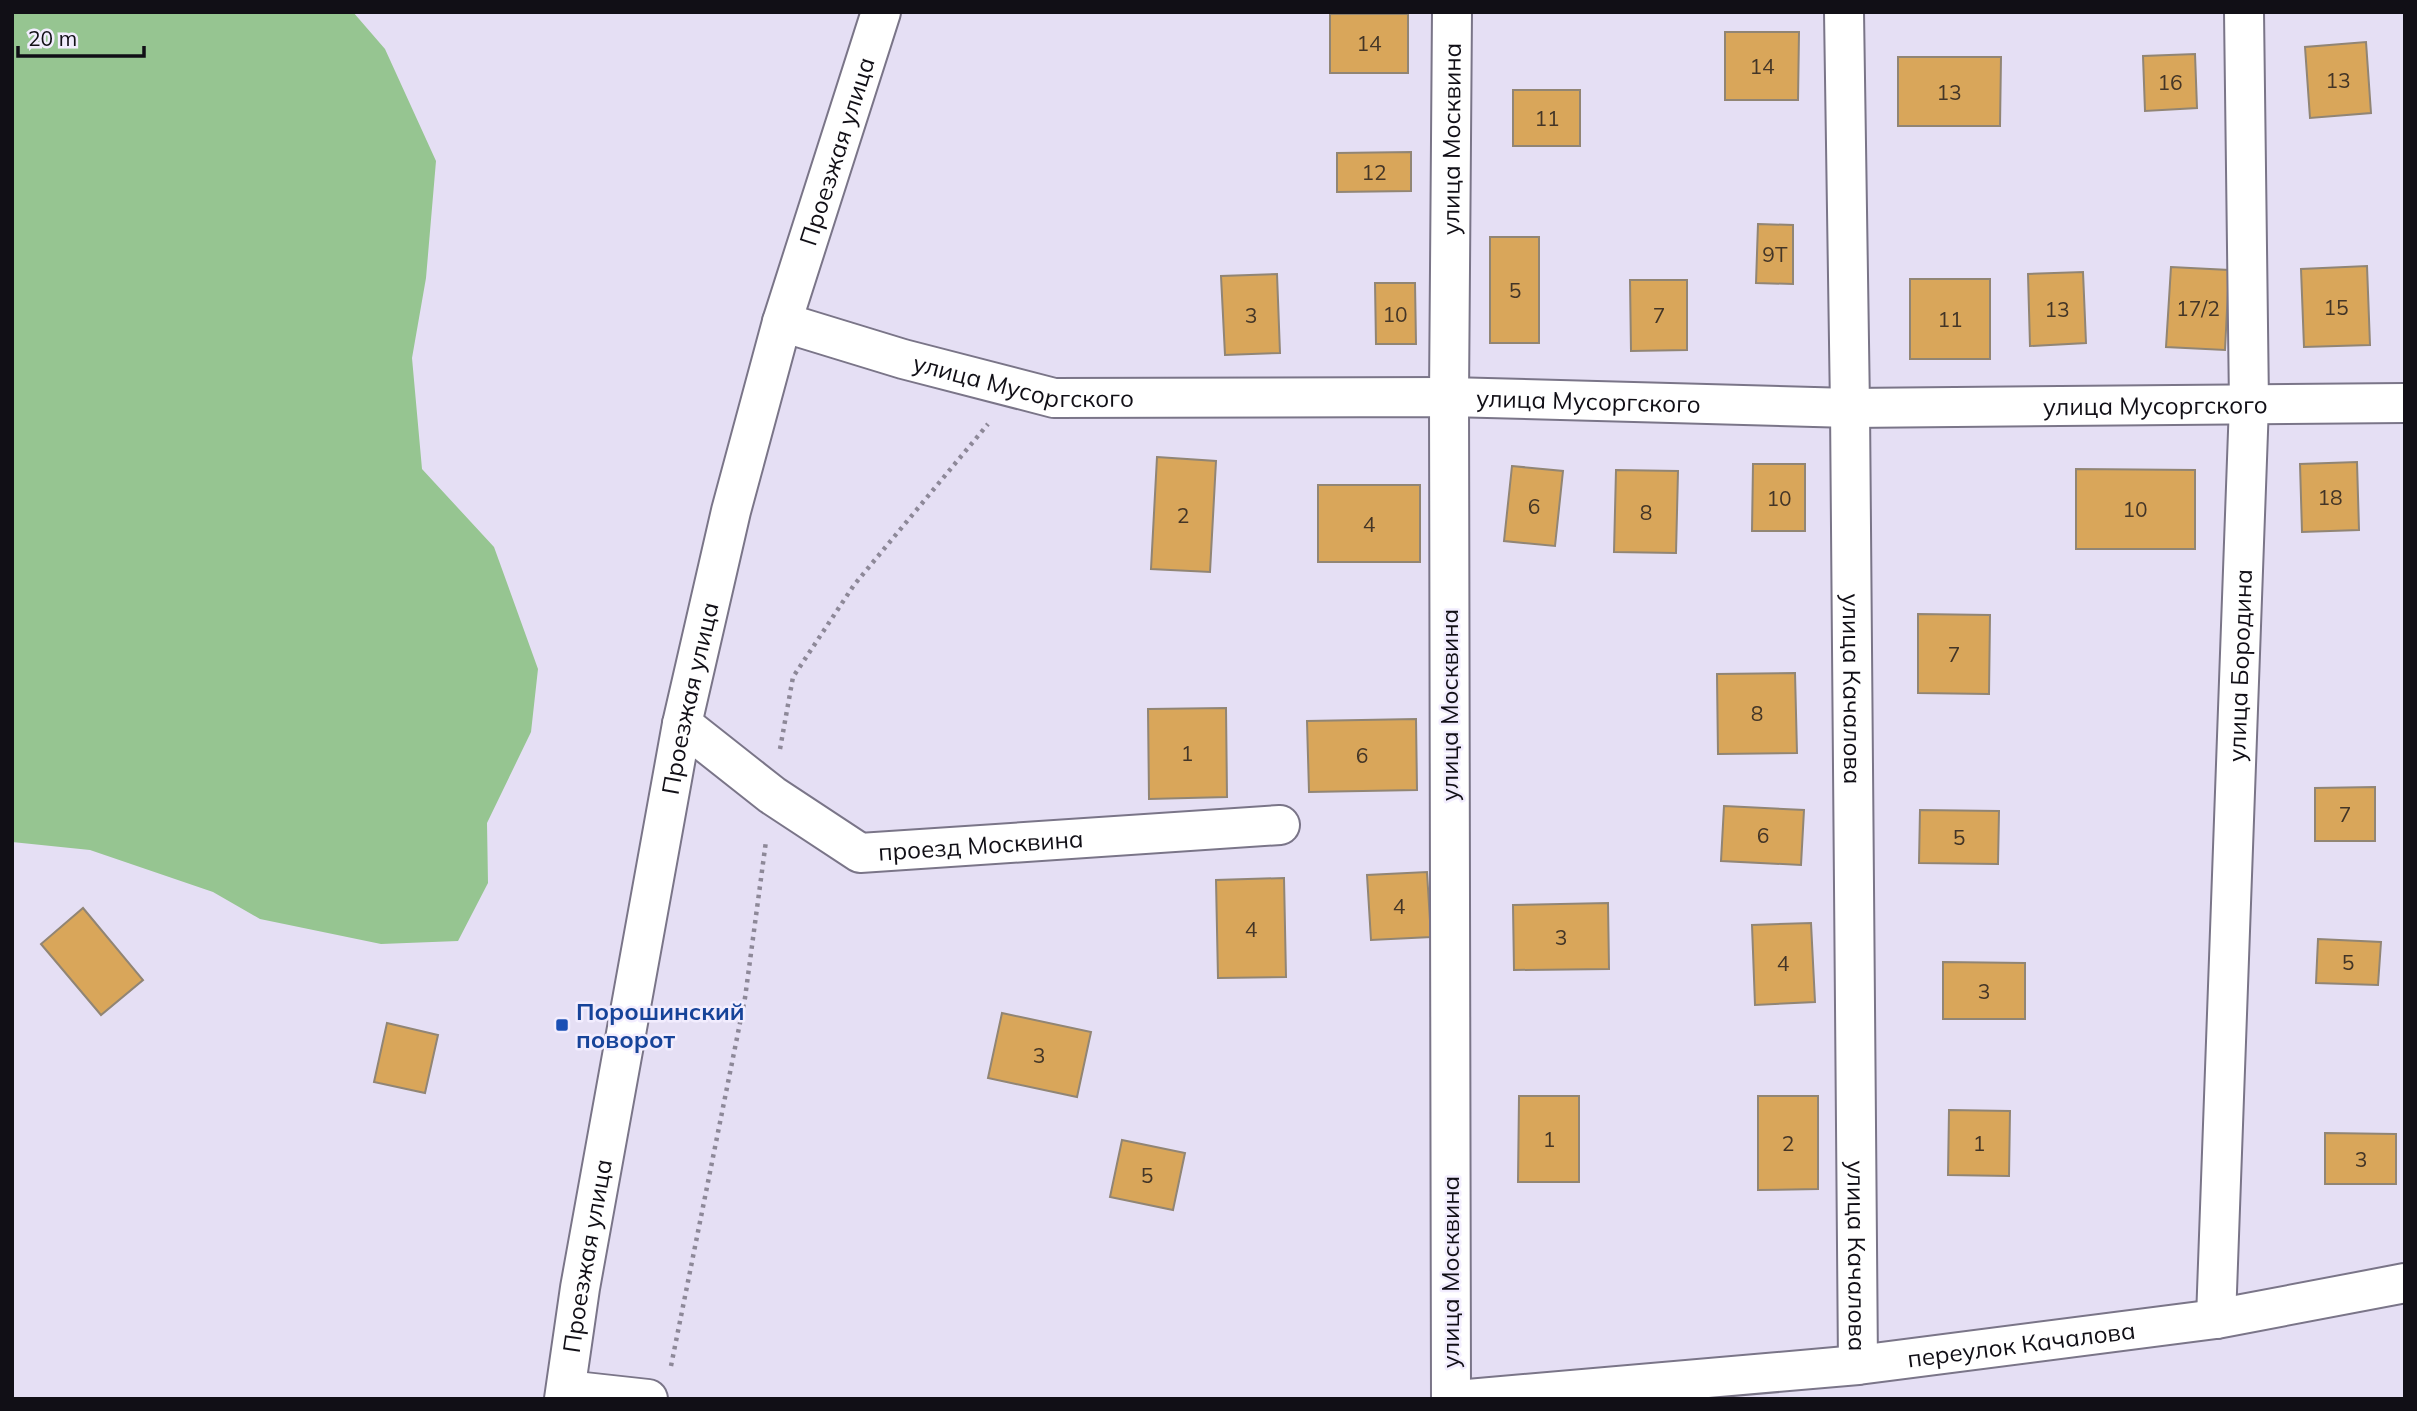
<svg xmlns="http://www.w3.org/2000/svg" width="2417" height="1411" font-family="Mulish,sans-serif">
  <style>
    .green { fill: #96c591 }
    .building { fill: #d9a65a; stroke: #918574; stroke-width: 2 }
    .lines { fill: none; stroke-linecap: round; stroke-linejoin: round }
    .minor-casing { stroke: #7a7588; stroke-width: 42 }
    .major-casing { stroke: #7a7588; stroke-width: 42 }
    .path { stroke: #8d8898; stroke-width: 4.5; stroke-dasharray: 3.5 5; stroke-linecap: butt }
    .minor { stroke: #fff; stroke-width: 38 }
    .major { stroke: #fff; stroke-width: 38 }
    .transit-dot { fill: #1a4fb4; stroke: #f2edfe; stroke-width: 2.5 }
    .labels { text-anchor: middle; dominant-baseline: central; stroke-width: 5; stroke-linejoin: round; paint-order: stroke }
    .number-label { font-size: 21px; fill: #433527 }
    .street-label { font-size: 24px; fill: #110f16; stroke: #f2edfe }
    .transit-label { font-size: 24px; font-weight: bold; fill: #164399; stroke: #f2edfe; text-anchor: start }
  </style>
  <rect width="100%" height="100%" fill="#e5dff4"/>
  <polygon class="green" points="12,12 353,12 385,49 436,161 426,278 412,358 422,469 494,547 538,669 531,732 487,823 488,883 458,941 381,944 260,919 213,892 90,850 12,842"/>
  <g class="building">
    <rect x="1330" y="14" width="78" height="59"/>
    <polygon points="1725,32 1799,32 1798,100 1725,100"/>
    <polygon points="2366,42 2371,113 2310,118 2305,47"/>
    <polygon points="2195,54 2197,108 2145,111 2143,56"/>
    <polygon points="1898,57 2001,57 2000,126 1898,126"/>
    <rect x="1513" y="90" width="67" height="56"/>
    <polygon points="1411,152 1411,191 1337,192 1337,153"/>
    <polygon points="1758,224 1793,225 1793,284 1756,283"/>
    <rect x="1490" y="237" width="49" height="106"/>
    <polygon points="2367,266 2370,345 2304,347 2301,269"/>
    <polygon points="2171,267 2229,270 2225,350 2166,347"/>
    <polygon points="2083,272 2086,343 2030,346 2028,274"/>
    <polygon points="1277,274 1280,353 1225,355 1221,276"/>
    <rect x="1910" y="279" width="80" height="80"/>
    <polygon points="1630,280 1687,280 1687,350 1631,351"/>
    <polygon points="1375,283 1415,283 1416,344 1376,344"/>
    <polygon points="1157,457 1216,461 1210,572 1151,569"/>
    <polygon points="2357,462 2359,530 2302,532 2300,464"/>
    <polygon points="1753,464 1805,464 1805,531 1752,531"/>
    <polygon points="1512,466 1563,471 1555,546 1504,541"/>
    <polygon points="2076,469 2195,470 2195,549 2076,549"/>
    <polygon points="1616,470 1678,471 1676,553 1614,552"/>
    <rect x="1318" y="485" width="102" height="77"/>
    <polygon points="1918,614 1990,615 1989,694 1918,693"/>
    <polygon points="1795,673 1797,753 1718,754 1717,674"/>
    <polygon points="1226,708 1227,797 1149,799 1148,709"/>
    <polygon points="1416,719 1417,790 1309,792 1307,721"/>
    <polygon points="2375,787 2375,841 2315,841 2315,788"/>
    <polygon points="1724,806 1804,810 1801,865 1721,861"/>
    <polygon points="1920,810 1999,811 1998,864 1919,863"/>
    <polygon points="1427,872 1431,937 1371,940 1367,875"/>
    <polygon points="1284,878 1286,977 1218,978 1216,880"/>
    <polygon points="1608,903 1609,969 1514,970 1513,905"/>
    <polygon points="83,908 143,980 101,1015 41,944"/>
    <polygon points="1811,923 1815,1002 1755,1005 1752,925"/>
    <polygon points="2318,939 2381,942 2378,985 2316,983"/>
    <polygon points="1943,962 2025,963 2025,1019 1943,1019"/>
    <polygon points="1002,1013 1091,1032 1077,1097 988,1078"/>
    <polygon points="387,1023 438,1035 425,1093 374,1082"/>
    <polygon points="1519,1096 1579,1096 1579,1182 1518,1182"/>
    <polygon points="1758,1096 1818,1096 1818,1189 1758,1190"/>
    <polygon points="1949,1110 2010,1111 2009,1176 1948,1175"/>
    <polygon points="2325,1133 2396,1134 2396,1184 2325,1184"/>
    <polygon points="1122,1140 1185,1153 1173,1210 1110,1197"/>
  </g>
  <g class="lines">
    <defs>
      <g id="minor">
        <path id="s1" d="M1844,12L1850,408L1858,1365"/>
        <path id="s2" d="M782,322L903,359L1054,398L1449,397L1850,408L2405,403"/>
        <path id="s3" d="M682,724L772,795L860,853L1280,825"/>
        <path id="s4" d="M2216,1319L2249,404L2244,12"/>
        <polyline points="566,1390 648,1399"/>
        <path id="s5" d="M1451,1399L1449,397L1452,12"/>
        <path id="s6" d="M1468,1399L1858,1365L2216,1319L2405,1283"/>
      </g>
      <g id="major">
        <path id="s7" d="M564,1399L580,1288L682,724L731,511L782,322L881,12"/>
      </g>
    </defs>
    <use href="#minor" class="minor-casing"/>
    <use href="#major" class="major-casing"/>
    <g class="path">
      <polyline points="780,749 793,677 854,585 988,424"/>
      <polyline points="671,1366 745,998 766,841"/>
    </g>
    <use href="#minor" class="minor"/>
    <use href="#major" class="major"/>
  </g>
  <rect class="transit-dot" x="555" y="1018" width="14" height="14" rx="3.5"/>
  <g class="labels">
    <g class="number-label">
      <text x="1369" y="43">14</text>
      <text x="1762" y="66">14</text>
      <text x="2338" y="80">13</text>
      <text x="2170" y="82">16</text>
      <text x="1949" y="92">13</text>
      <text x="1547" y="118">11</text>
      <text x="1374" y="172">12</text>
      <text x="1775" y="254">9Т</text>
      <text x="1515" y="290">5</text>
      <text x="2336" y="307">15</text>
      <text x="2198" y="308">17/2</text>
      <text x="2057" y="309">13</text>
      <text x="1395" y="314">10</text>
      <text x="1251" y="315">3</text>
      <text x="1659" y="315">7</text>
      <text x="1950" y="319">11</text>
      <text x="2330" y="497">18</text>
      <text x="1779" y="498">10</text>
      <text x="1534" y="506">6</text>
      <text x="2135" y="509">10</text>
      <text x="1646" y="512">8</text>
      <text x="1183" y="515">2</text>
      <text x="1369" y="524">4</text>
      <text x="1954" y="654">7</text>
      <text x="1757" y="713">8</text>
      <text x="1187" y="753">1</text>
      <text x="1362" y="755">6</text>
      <text x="2345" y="814">7</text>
      <text x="1763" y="835">6</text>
      <text x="1959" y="837">5</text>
      <text x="1399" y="906">4</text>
      <text x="1251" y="929">4</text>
      <text x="1561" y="937">3</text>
      <text x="2348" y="962">5</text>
      <text x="1783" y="963">4</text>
      <text x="1984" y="991">3</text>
      <text x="1039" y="1055">3</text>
      <text x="1549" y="1139">1</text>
      <text x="1788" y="1143">2</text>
      <text x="1979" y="1143">1</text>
      <text x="2361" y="1159">3</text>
      <text x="1147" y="1175">5</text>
    </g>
    <g class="street-label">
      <text stroke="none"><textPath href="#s5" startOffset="1260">улица Москвина</textPath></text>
      <text stroke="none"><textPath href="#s7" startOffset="1279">Проезжая улица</textPath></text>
      <text stroke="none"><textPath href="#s2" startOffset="250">улица Мусоргского</textPath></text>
      <text stroke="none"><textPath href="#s2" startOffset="817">улица Мусоргского</textPath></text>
      <text stroke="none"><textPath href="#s2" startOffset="1384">улица Мусоргского</textPath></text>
      <text stroke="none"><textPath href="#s4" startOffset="654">улица Бородина</textPath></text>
      <text stroke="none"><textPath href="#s1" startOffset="677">улица Качалова</textPath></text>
      <text stroke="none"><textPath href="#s7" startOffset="712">Проезжая улица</textPath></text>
      <text transform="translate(1449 705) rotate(-90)">улица Москвина</text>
      <text stroke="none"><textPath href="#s3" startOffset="341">проезд Москвина</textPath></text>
      <text stroke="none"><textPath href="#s7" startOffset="145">Проезжая улица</textPath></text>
      <text stroke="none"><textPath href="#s1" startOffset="1244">улица Качалова</textPath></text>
      <text transform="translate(1450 1272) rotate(-90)">улица Москвина</text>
      <text stroke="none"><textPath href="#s6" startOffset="556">переулок Качалова</textPath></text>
    </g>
    <g class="transit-label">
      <text x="576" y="1011">Порошинский<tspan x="576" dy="28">поворот</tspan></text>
    </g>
  </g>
  <rect width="2417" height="1411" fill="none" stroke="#110f16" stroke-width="28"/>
  <path d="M18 46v10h126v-10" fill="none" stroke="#110f16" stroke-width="3.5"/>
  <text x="28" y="46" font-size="21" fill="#110f16" stroke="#f2edfe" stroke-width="5" paint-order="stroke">20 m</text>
</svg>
